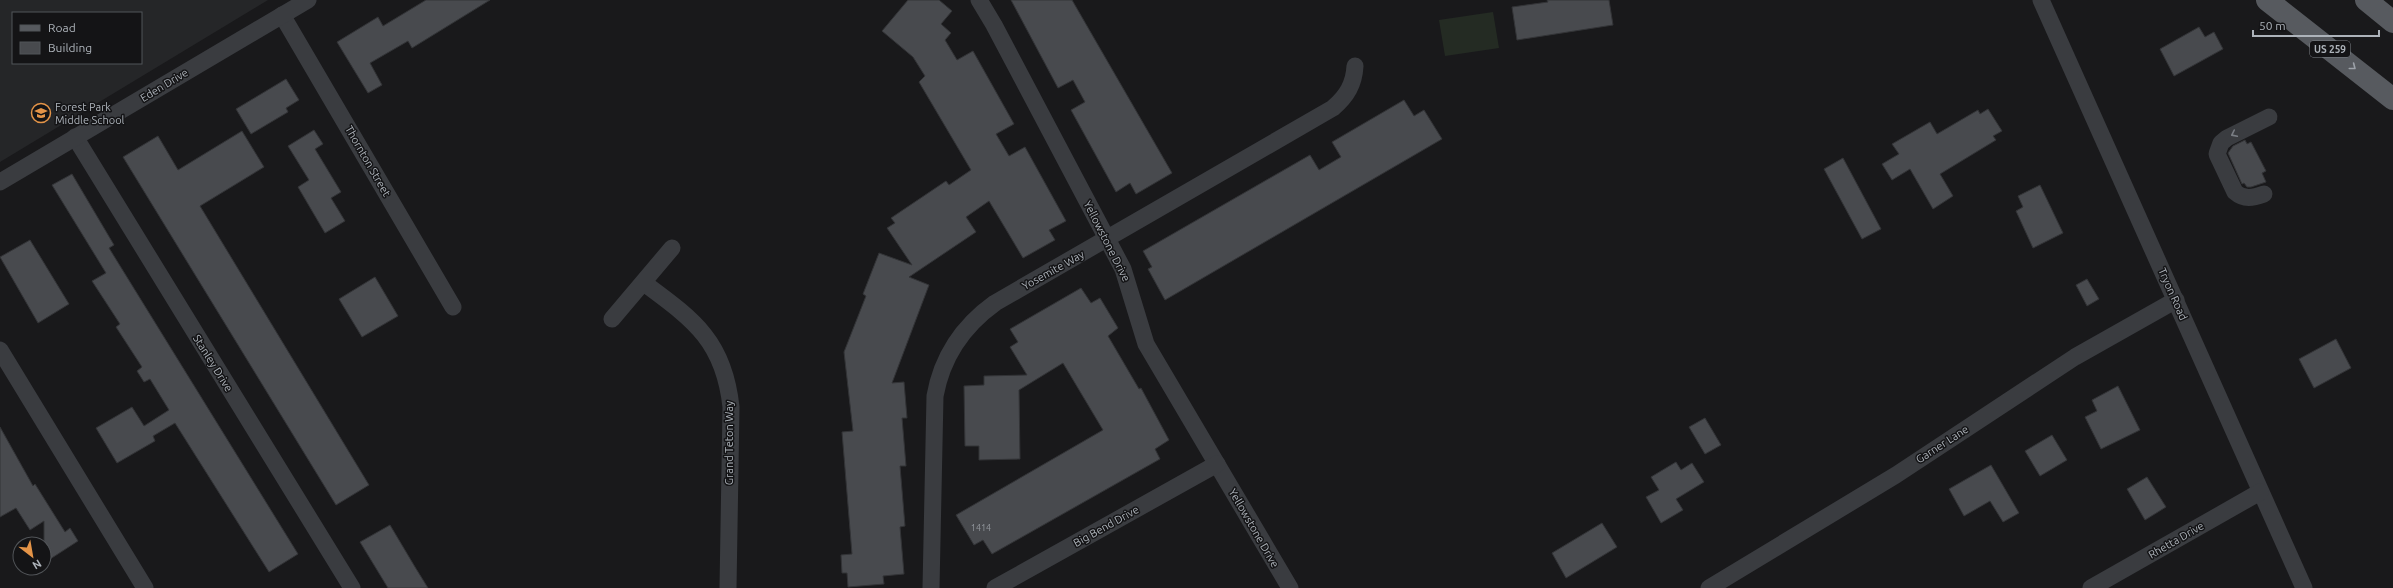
<svg xmlns="http://www.w3.org/2000/svg" width="2393" height="588" font-family="Ubuntu,sans-serif">
  <style>
    .built { fill: #252628; fill-rule: evenodd }
    .green { fill: #242b23 }
    .building { fill: #484a4e; stroke: #333437 }
    .lines { fill: none; stroke-linecap: round; stroke-linejoin: round }
    .minor { stroke: #3a3c40; stroke-width: 17 }
    .major { stroke: #575a5f; stroke-width: 22 }
    .oneway { stroke: #9ca1a8 }
    .oneway2 { stroke: #797d83 }
    .labels { text-anchor: middle; dominant-baseline: central; stroke-width: 3; stroke-linejoin: round; paint-order: stroke }
    .number-label { font-size: 9px; fill: #94999f }
    .shield { fill: #141416; stroke: #7f8389; stroke-width: 1 }
    .shield-label { font-size: 10px; font-weight: bold; fill: #adb3ba }
    .street-label { font-size: 11px; fill: #adb3ba; stroke: #141416 }
    .poi-label { font-size: 11px; fill: #adb3ba; stroke: #141416; text-anchor: start }
  </style>
  <rect width="100%" height="100%" fill="#19191b"/>
  <path class="built" d="M0,0H268L0,162ZM13,13H141V63H13Z"/>
  <polygon class="green" points="1493,12 1499,48 1445,56 1439,20"/>
  <g class="building">
    <polygon points="426,0 490,0 412,48 408,41 370,63 382,85 368,93 337,42 378,17 383,26"/>
    <polygon points="908,0 939,0 952,11 941,24 951,33 945,40 957,60 973,51 1014,124 996,134 1009,156 1025,147 1066,221 1049,230 1055,240 1023,258 989,201 966,217 976,232 909,277 929,285 892,383 904,382 907,418 902,418 906,466 900,466 905,526 900,527 904,574 883,576 884,584 848,587 847,573 842,573 841,555 852,554 842,432 853,431 844,352 866,296 863,294 879,253 912,265 887,228 895,223 891,218 946,181 949,185 971,170 919,82 925,76 913,57 882,31"/>
    <polygon points="1011,0 1072,0 1172,173 1136,194 1130,183 1116,192 1071,110 1085,102 1073,80 1058,88"/>
    <polygon points="1547,0 1609,0 1613,25 1517,40 1512,7 1548,2"/>
    <polygon points="2199,27 2205,37 2214,32 2223,49 2174,76 2160,49"/>
    <polygon points="286,79 299,100 286,108 288,112 251,134 236,109"/>
    <polygon points="1404,100 1414,116 1424,110 1442,139 1165,300 1148,269 1152,267 1143,251 1310,155 1319,170 1341,157 1332,142"/>
    <polygon points="1988,109 2002,131 1993,136 1996,140 1940,174 1953,196 1933,209 1910,169 1892,180 1882,164 1899,154 1892,144 1930,122 1937,134 1978,110 1980,114"/>
    <polygon points="314,130 323,144 315,149 341,192 331,198 345,221 325,233 298,187 309,180 288,146"/>
    <polygon points="242,131 264,167 200,206 369,485 336,505 123,157 158,136 178,170"/>
    <polygon points="2245,140 2247,144 2251,142 2266,171 2262,173 2266,182 2251,187 2247,187 2244,183 2242,184 2228,153 2233,146"/>
    <polygon points="1843,158 1881,229 1862,239 1824,169"/>
    <polygon points="72,174 114,245 109,248 298,554 269,572 175,423 153,436 155,441 117,463 96,428 132,407 144,426 169,410 150,379 144,382 137,371 142,367 116,327 120,324 92,281 106,273 52,185"/>
    <polygon points="2040,185 2063,233 2033,248 2016,211 2023,207 2018,196"/>
    <polygon points="30,240 69,304 38,323 0,257"/>
    <polygon points="375,277 398,316 362,337 339,299"/>
    <polygon points="2087,279 2099,299 2087,306 2076,285"/>
    <polygon points="1081,288 1091,303 1100,298 1118,328 1108,336 1139,389 1141,388 1169,440 1155,449 1160,459 992,554 983,540 974,545 956,515 1103,430 1063,363 1019,390 1020,459 979,460 979,446 965,446 964,386 984,385 984,376 1027,375 1010,347 1018,342 1010,329"/>
    <polygon points="2336,339 2351,368 2314,388 2299,359"/>
    <polygon points="2118,386 2140,430 2101,449 2085,417 2097,411 2092,400"/>
    <polygon points="1705,418 1721,445 1705,454 1689,427"/>
    <polygon points="0,427 33,486 35,484 65,532 70,528 78,541 44,563 44,521 30,530 16,508 0,517"/>
    <polygon points="2052,435 2067,460 2040,476 2025,451"/>
    <polygon points="1676,462 1681,470 1692,463 1704,482 1676,499 1683,510 1661,523 1646,497 1659,490 1651,477"/>
    <polygon points="1991,465 2019,513 2003,522 1990,501 1964,516 1949,489"/>
    <polygon points="2147,477 2166,507 2145,520 2127,489"/>
    <polygon points="1602,523 1617,547 1566,578 1552,553"/>
    <polygon points="390,525 415,567 428,588 388,588 360,542"/>
  </g>
  <g class="lines">
    <g class="minor">
      <polyline points="979,0 994,25 1123,269 1146,344 1290,588"/>
      <polyline points="2041,0 2304,588"/>
      <polyline points="282,15 453,307"/>
      <polyline points="75,137 352,588"/>
      <polyline points="0,182 308,0"/>
      <path d="M2264,194C2253,198 2244,200 2235,192L2217,154L2221,143L2227,138L2269,117"/>
      <path d="M644,283C694,320 724,341 731,407L728,588"/>
      <polyline points="612,319 672,248"/>
      <polyline points="0,350 145,588"/>
      <path d="M931,588L935,396C942,357 963,326 995,303L1333,108C1347,96 1354,84 1355,66"/>
      <polyline points="995,588 1217,464"/>
      <polyline points="1709,588 1896,475 2075,357 2176,300"/>
      <polyline points="2091,588 2260,492"/>
    </g>
    <g class="major">
      <polyline points="2267,0 2393,99"/>
      <polyline points="2366,0 2393,22"/>
    </g>
  </g>
  <defs><path id="oneway-chevron" d="M-2-3.5L2.5 0L-2 3.5" fill="none" stroke-width="1.6" stroke-linecap="round" stroke-linejoin="round"/></defs>
  <use class="oneway" href="#oneway-chevron" transform="translate(2353 67) rotate(38)"/>
  <use class="oneway2" href="#oneway-chevron" transform="translate(2234 134) rotate(154)"/>
  <defs>
    <symbol id="school-ring" viewBox="-11 -11 22 22"><circle r="9.5" fill="#141416" stroke="#e49448" stroke-width="1.5"/><path d="M0-5L7-2L0 1L-7-2ZM-4 1L0 2.5L4 1V4Q0 6-4 4Z" fill="#e49448"/></symbol>
  </defs>
  <g fill-rule="evenodd">
    <use href="#school-ring" x="30" y="102" width="22" height="22"/>
  </g>
  <g class="labels">
    <g class="number-label">
      <text x="981" y="528">1414</text>
    </g>
    <rect class="shield" x="2310" y="41" width="40" height="16" rx="3"/>
    <g class="shield-label">
      <text x="2330" y="49">US 259</text>
    </g>
    <g class="street-label">
      <text transform="translate(164 85) rotate(-31)">Eden Drive</text>
      <text transform="translate(368 161) rotate(60)">Thornton Street</text>
      <text transform="translate(1107 241) rotate(63)">Yellowstone Drive</text>
      <text transform="translate(1053 270) rotate(-29)">Yosemite Way</text>
      <text transform="translate(2173 294) rotate(66)">Tryon Road</text>
      <text transform="translate(213 363) rotate(58)">Stanley Drive</text>
      <text transform="translate(729 443) rotate(-90)">Grand Teton Way</text>
      <text transform="translate(1942 444) rotate(-33)">Garner Lane</text>
      <text transform="translate(1106 526) rotate(-29)">Big Bend Drive</text>
      <text transform="translate(1254 528) rotate(60)">Yellowstone Drive</text>
      <text transform="translate(2176 540) rotate(-30)">Rhetta Drive</text>
    </g>
    <g class="poi-label">
      <text x="55" y="107">Forest Park<tspan x="55" dy="13">Middle School</tspan></text>
    </g>
  </g>
  <rect x="12" y="12" width="130" height="52" fill="#141416" stroke="#515458"/>
  <rect x="20" y="25" width="20" height="6" fill="#575a5f" stroke="#515458"/>
  <text x="48" y="32" font-size="12" fill="#adb3ba">Road</text>
  <rect x="20" y="42" width="20" height="12" fill="#484a4e" stroke="#515458"/>
  <text x="48" y="52" font-size="12" fill="#adb3ba">Building</text>
  <g transform="translate(32 556) rotate(149)"><circle r="19" fill="#141416" stroke="#515458"/>
  <path d="M0-3L7 15L0 10L-7 15Z" fill="#e49448"/>
  <text y="-6" font-size="11" font-weight="bold" text-anchor="middle" fill="#adb3ba">N</text>
  </g>
  <path d="M2253 30v6h126v-6" fill="none" stroke="#adb3ba" stroke-width="2"/>
  <text x="2259" y="30" font-size="12" fill="#adb3ba" stroke="#141416" stroke-width="3" paint-order="stroke">50 m</text>
</svg>
